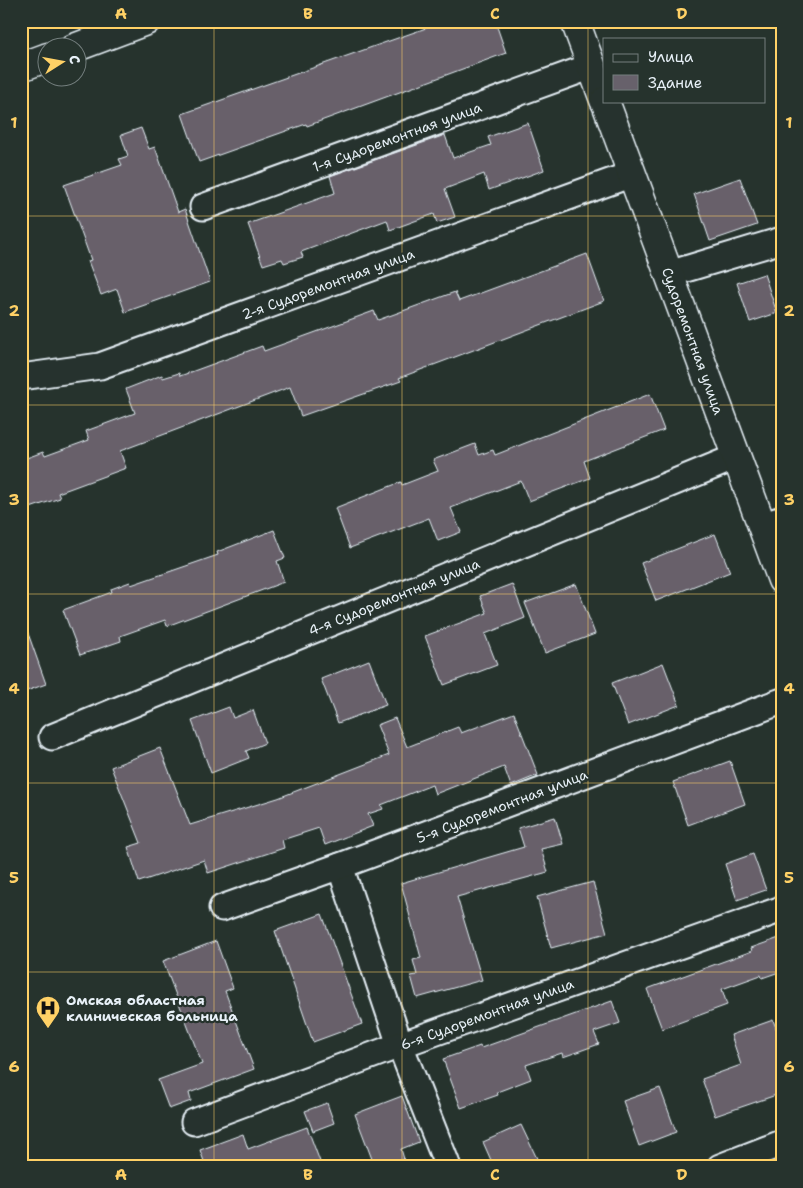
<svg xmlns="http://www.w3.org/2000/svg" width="803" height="1188" font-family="'Shantell Sans',sans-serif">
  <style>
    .building { fill: #67616b; stroke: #e8f1f8 }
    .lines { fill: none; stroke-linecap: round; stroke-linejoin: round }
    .street-casing { stroke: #e8f1f8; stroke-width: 29 }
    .secondary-casing { stroke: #e8f1f8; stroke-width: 31 }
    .street { stroke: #26332d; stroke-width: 25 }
    .secondary { stroke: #26332d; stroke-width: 28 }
    .grid { fill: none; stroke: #ffd166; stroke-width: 1; stroke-opacity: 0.55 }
    .labels { text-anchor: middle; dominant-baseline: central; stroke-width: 4.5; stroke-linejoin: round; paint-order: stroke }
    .street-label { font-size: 14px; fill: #e8f1f8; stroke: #26332d }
    .poi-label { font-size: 14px; font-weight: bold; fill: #e8f1f8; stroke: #26332d; text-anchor: start }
    .neatline { fill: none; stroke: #ffd166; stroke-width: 2 }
    .grid-label { font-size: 16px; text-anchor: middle; font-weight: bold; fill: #ffd166 }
  </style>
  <rect width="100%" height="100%" fill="#26332d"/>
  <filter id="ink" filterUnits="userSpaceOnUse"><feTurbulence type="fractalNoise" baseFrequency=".02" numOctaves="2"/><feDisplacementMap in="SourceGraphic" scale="10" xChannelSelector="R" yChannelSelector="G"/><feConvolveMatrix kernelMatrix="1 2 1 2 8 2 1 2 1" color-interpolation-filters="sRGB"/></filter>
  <g filter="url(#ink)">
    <g class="building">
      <polygon points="446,21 495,21 506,53 307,126 306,124 199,162 182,114"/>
      <polygon points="528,123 544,170 489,190 484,174 445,189 455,217 437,223 434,214 390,230 387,220 301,252 303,257 284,263 282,259 263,265 248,224 335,193 330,176 445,135 453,158 491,145 488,137"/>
      <polygon points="141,128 149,149 155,147 178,212 185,209 210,282 125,312 117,289 101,295 88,261 91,260 64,185 122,165 119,159 128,156 121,135"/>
      <polygon points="740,178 757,225 710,241 694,194"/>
      <polygon points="587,254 604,301 399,378 401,381 301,416 290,387 120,451 126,468 58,493 60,498 21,511 21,460 43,452 45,456 89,440 86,431 135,413 126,389 162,375 163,378 179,373 180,376 262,346 264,351 374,311 378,320 455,292 459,301"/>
      <polygon points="764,274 777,313 750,322 737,283"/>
      <polygon points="650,394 664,430 584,461 590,478 529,501 521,481 451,508 461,532 438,541 429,518 350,548 335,508 401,482 402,485 438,471 433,460 475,444 479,455 493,450 495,455"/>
      <polygon points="274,530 285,558 277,561 284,582 167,626 165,620 120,636 121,641 80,655 63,610 112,592 111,589 130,582 131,585 218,555 217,552"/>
      <polygon points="715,534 730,572 656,601 641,563"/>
      <polygon points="512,584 525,618 485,634 497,665 444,685 425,636 487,613 480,596"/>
      <polygon points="576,584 595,634 545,653 525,603"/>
      <polygon points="24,622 46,684 21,693 21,623"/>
      <polygon points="369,660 386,705 338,723 321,679"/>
      <polygon points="663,663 679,705 628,725 612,683"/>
      <polygon points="229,707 233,718 253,710 265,743 246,751 249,758 211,773 192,721"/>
      <polygon points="514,713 538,775 511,786 504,767 435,794 432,785 381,805 383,809 368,814 373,826 325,845 319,828 282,840 284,848 208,873 204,860 139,882 128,847 141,843 111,767 160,748 190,825 278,798 389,755 377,725 395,718 407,747 458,727 461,733"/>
      <polygon points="730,761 745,804 688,825 673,782"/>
      <polygon points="555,817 563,844 541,849 548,872 457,897 482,980 417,998 411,976 417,975 413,960 421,958 401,883 524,847 518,828"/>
      <polygon points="753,854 766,890 737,900 725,864"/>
      <polygon points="593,882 607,933 551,948 537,897"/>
      <polygon points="322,914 362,1024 313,1042 275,931"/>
      <polygon points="782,937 782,971 762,978 761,975 722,989 727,1005 662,1029 647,989 752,951 751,948"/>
      <polygon points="216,941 233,988 225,991 254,1069 189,1093 191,1101 169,1109 158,1080 202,1064 163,961"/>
      <polygon points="612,1001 620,1023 594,1032 599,1044 563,1057 562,1053 526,1065 531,1079 497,1092 498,1095 461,1108 443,1059 480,1046 481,1048"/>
      <polygon points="773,1020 782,1044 782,1093 715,1116 702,1079 741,1065 731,1035"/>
      <polygon points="660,1088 676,1132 639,1146 623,1101"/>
      <polygon points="402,1096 419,1142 401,1149 404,1159 384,1167 375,1167 355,1114"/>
      <polygon points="327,1103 334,1123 313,1131 305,1111"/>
      <polygon points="521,1125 541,1167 494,1167 483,1142"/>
      <polygon points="307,1127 322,1167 206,1167 200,1150 243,1134 248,1149"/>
    </g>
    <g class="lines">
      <defs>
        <g id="street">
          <polyline points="203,207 592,66"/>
          <polyline points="669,274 782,240"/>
          <polyline points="21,377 100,366 632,174"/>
          <polyline points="762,526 782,519"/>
          <polyline points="52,737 736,457"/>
          <polyline points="340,866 400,1045 448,1167"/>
          <polyline points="222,908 340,866 782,701"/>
          <polyline points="194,1122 400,1045 782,909"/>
          <polyline points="720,1167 782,1143"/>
        </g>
        <g id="secondary">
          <polyline points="575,21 604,100"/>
          <polyline points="74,48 146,21"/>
          <polyline points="21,67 48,57"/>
          <polyline points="605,101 782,580"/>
        </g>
      </defs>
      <use href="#street" class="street-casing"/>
      <use href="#secondary" class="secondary-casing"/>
      <use href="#street" class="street"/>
      <use href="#secondary" class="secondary"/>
    </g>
  </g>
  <path class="grid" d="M214,21V1167M402,21V1167M588,21V1167M21,216H782M21,405H782M21,594H782M21,783H782M21,972H782"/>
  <defs>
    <symbol id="hospital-pin" viewBox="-11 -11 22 30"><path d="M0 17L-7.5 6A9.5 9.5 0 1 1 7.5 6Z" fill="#ffd166" stroke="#26332d"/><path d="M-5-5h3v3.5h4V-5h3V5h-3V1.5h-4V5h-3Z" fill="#111"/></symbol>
  </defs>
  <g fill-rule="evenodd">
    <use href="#hospital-pin" x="34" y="994" width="28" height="38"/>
  </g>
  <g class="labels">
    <g class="street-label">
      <text transform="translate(397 137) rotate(-20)">1-я Судоремонтная улица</text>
      <text transform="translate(328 284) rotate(-20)">2-я Судоремонтная улица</text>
      <text transform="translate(693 341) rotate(70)">Судоремонтная улица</text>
      <text transform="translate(394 597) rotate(-22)">4-я Судоремонтная улица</text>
      <text transform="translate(502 806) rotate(-21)">5-я Судоремонтная улица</text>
      <text transform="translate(487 1014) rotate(-20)">6-я Судоремонтная улица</text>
    </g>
    <g class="poi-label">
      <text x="66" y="1000">Омская областная<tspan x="66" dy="16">клиническая больница</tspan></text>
    </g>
  </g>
  <rect width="803" height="1188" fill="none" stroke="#26332d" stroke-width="55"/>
  <rect x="603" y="38" width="162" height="65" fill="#26332d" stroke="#747f7e"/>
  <rect x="613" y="54" width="25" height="8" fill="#26332d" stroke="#747f7e"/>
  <text x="648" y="62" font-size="15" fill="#e8f1f8">Улица</text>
  <rect x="613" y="75" width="25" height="15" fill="#67616b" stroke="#747f7e"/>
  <text x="648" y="88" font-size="15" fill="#e8f1f8">Здание</text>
  <g transform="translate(62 62) rotate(79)"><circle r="24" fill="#26332d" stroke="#747f7e"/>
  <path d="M0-4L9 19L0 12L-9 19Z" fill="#ffd166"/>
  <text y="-8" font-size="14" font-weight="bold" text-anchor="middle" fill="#e8f1f8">С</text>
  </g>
  <rect x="28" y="28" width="748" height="1132" class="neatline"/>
  <g class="grid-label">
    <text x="121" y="19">A</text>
    <text x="308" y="19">B</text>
    <text x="495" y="19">C</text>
    <text x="682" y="19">D</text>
    <text x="14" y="128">1</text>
    <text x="789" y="128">1</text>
    <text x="14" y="316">2</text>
    <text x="789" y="316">2</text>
    <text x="14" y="505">3</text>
    <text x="789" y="505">3</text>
    <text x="14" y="694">4</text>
    <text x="789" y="694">4</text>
    <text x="14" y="883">5</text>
    <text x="789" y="883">5</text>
    <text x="14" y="1072">6</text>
    <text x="789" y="1072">6</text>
    <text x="121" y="1180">A</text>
    <text x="308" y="1180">B</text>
    <text x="495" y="1180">C</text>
    <text x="682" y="1180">D</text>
  </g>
</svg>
